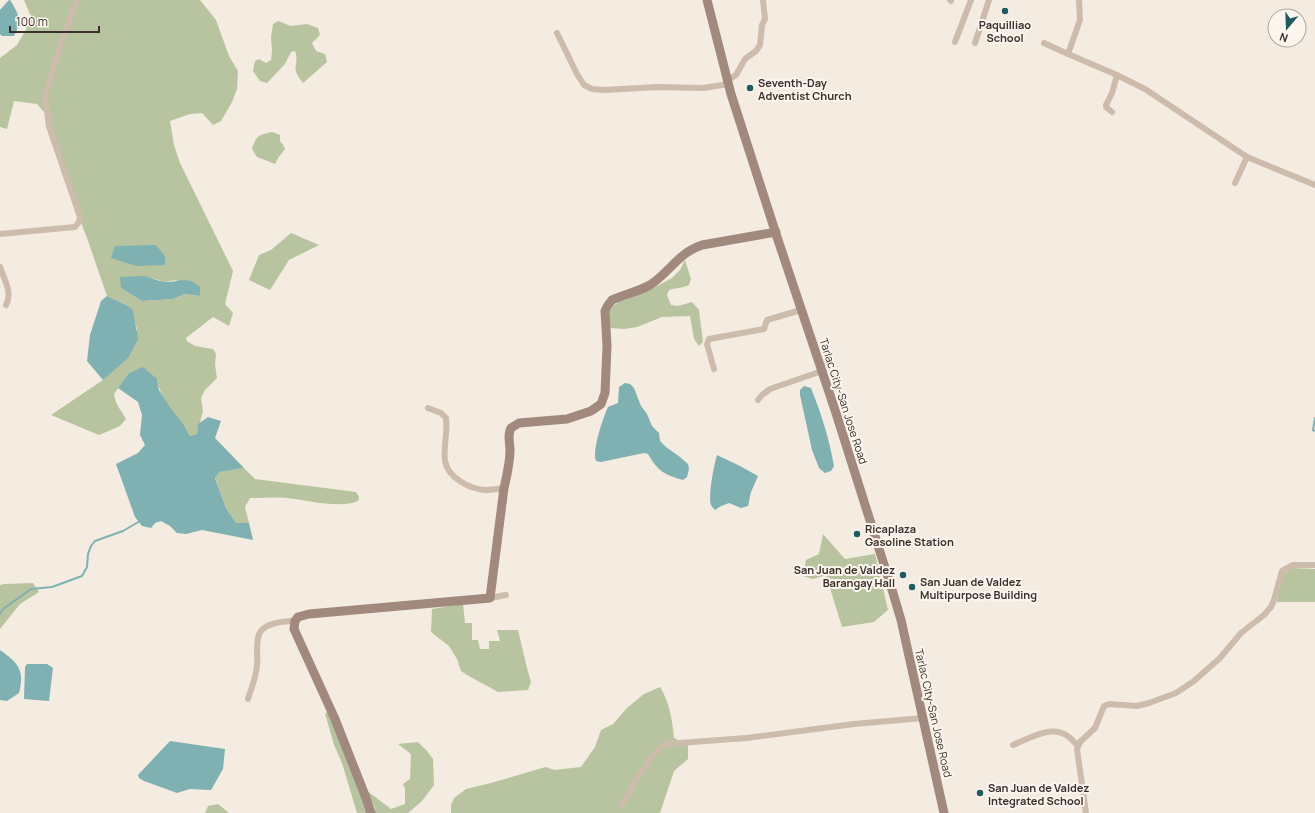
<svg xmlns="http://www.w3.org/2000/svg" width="1315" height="813" font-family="Manrope,sans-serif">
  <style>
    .green { fill: #b8c4a0; fill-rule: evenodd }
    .water { fill: #7fb0b2 }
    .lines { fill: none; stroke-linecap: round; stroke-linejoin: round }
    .stream { stroke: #7fb0b2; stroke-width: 2 }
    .street { stroke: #cdbbac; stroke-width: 6 }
    .secondary { stroke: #a18a7d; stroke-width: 9 }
    .poi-dot { fill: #1f5a5e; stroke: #fbf5ee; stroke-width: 1.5 }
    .labels { text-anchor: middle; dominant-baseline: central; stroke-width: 4; stroke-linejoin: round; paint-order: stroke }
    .poi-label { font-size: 11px; font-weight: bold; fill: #3b302b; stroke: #fbf5ee; text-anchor: start }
    .street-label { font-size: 11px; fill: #3b302b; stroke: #fbf5ee }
  </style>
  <rect width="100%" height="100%" fill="#f4ebe1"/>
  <g class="green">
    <path d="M24,0H200L216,20L229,56L238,71L237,89L232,102L221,121L213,125L202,113L190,114L170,121L174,145L180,163L233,271L225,304L233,313L229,326L213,317L186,338L187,341L195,346L213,349L216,354L215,365L217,378L205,390L201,398L203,411L197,434L190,436C178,417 161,402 157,379L129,373L114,394C116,406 120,408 126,419L120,426L99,435L51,415L103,380L113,370L137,329L130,307L107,296L87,238L62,173L48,132L45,113L37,104L14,101L7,129L0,127V58L17,45L32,19ZM145,276L165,282L176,280L200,296L185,294L173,299L142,301L121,288Z"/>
    <path d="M278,21L291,26L307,24L318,28L320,35L312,43L316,51L325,54L327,62L303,83C301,80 298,77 297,74C293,68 299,61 295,51L291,52L285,64L267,83L260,81L253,71L255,61L259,59L266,63L271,60L272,51L271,37L273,24Z"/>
    <path d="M272,132L280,135V141L283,145L285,149L278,158L275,164L257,157L252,149C256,135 259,135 272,132Z"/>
    <polygon points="291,233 319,245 289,260 270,290 249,280 259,255 271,250"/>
    <path d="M685,260L691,279L689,285C683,288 676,288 669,290L667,295L671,305L678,306L692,302L699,310L703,342L699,346L694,339L690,316L662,317L637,327L624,329L610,328L609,313L613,306L620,301L648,291L672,278L680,270Z"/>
    <path d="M244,468L255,479L356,492L359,497L358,501C340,509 307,500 287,498C275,497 263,498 250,498L245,507L249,523H236L226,508L215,477L218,472Z"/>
    <polygon points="823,534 845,559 875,554 888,610 874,622 842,627 826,575 813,579 803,576 806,560 819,554"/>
    <polygon points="1292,568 1315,569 1315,602 1277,602 1281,576"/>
    <polygon points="33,583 39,592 20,604 0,629 0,585 4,584"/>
    <polygon points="463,604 465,623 472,623 472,640 478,640 480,649 489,649 489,641 500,641 497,630 518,630 527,668 531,682 528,690 498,692 467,675 461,671 457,659 449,646 431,632 432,609"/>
    <path d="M660,687C670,703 672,720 674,738L688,745V759L674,771L660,813H451V805L454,798L466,789L491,783L542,768L546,767L554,770L581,767L595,747L601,730L613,724L627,708L644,694Z"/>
    <polygon points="330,712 368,813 357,813 342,763 334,745 325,713"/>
    <polygon points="418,742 427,751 433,759 434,785 422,801 408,813 375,813 375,808 366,790 391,809 405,804 405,789 403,784 410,779 411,754 398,744"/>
    <polygon points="218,804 229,813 205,813 208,806"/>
  </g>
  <g class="water">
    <path d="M9,0H10C19,14 22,21 14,36H2L0,34V10Z"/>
    <polygon points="156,245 165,256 165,265 136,266 111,258 115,246"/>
    <path d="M145,276C152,278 160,282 167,282C181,282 186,276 200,287V296L185,294L173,299L142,301L121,288L120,277Z"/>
    <polygon points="107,296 130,307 133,311 138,339 128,358 103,380 87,361 90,335 101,301"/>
    <polygon points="143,367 157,379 159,390 169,406 183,424 190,436 197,434 198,424 208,417 221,421 215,438 244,468 219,472 215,478 226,508 236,523 249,523 253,540 202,530 186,534 177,533 170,526 161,521 155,523 151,528 142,526 135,517 116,464 138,453 145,445 140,435 142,415 138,402 118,388 129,373"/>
    <path d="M625,383L630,384L634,388L641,406L647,414L652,426L659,433L660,441L666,447L680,457L688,464L689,469L687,477L683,480C664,475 657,470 648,454L644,453L601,462L596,461C592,450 603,418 608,407L618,403L619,387Z"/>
    <path d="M804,386L811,388C821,413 829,438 834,466L831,471L825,473L819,468L812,450L800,395V390Z"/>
    <path d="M717,455L740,466L758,476L751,492L748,506L741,508L729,503L721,506L715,510C714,509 712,507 711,505C708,495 714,465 717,455Z"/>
    <path d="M0,650C18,663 25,670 19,693L7,701L0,700Z"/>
    <polygon points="27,664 47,664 53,668 49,701 24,699 25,667"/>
    <polygon points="170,741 225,749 223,769 211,790 190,789 177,793 144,781 139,778 138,775"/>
  </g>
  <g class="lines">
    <g class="stream">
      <polyline points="1315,418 1313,430 1315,431"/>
      <polyline points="0,614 3,609 31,589 52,587 82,576 87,567 88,554 91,546 95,541 123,531 140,521"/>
    </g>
    <g class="street">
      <polyline points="950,0 951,1"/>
      <polyline points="1079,0 1080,20 1068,54 1117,75 1145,89 1247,157 1315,185"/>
      <polyline points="557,33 577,74 584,85 592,89 604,90 658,87 703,88 729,84"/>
      <polyline points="955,42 971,0"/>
      <polyline points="975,43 989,0"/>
      <polyline points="1044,43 1068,54"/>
      <polyline points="728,80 736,75 745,59 756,51 760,45 762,25 765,19 763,0"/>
      <polyline points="1112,112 1106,107 1106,105 1112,93 1117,75"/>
      <polyline points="1235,183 1247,157"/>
      <polyline points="0,234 75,227 79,222 80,217 49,126 45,96 60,46 77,0"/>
      <path d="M0,267C4,279 13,293 6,305"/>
      <polyline points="714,369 707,344 709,339 764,329 767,320 801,310"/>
      <polyline points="758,400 762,395 770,389 822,371"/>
      <path d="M428,408L441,413L446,418C448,432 443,447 445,461C448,478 470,489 485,490C492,490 498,489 504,488"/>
      <polyline points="490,598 506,595"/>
      <path d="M248,699C251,689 256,677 257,666C258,657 256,647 258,638C260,623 283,621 295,621"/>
      <path d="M1013,745C1028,739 1050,725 1066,735C1071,738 1074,742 1078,746"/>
      <path d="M621,806C631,790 650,753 666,744L746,738L854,724L923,718"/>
      <polyline points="1086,813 1077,749 1080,742 1095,728 1104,706 1109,704 1137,706 1149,703 1176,693 1194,681 1220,658 1241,633 1264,615 1271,607 1274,600 1282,571 1293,565 1315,565"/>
    </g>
    <g class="secondary">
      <polyline points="707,0 731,94 777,237 835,410 893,593 901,620 944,813"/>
      <path d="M371,813L366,798L335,719L294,629L295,621L298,617L309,614L490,598L504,488C507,475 510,463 510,450C510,442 507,435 511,428L519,423L567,419L591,411L601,404L605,393L607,346L605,311L608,305L612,300C624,294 638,292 650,285C670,272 678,253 702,245L776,232"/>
    </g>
  </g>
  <g class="poi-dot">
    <circle cx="1005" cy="11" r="4"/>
    <circle cx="750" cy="88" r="4"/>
    <circle cx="857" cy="534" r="4"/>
    <circle cx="903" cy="575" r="4"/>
    <circle cx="912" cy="587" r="4"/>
    <circle cx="980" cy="793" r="4"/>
  </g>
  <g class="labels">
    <g class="poi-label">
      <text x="1005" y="24" text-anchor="middle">Paquilliao<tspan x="1005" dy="13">School</tspan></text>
      <text x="758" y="82">Seventh-Day<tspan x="758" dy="13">Adventist Church</tspan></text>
      <text x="865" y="528">Ricaplaza<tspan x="865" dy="13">Gasoline Station</tspan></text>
      <text x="895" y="569" text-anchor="end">San Juan de Valdez<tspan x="895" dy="13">Barangay Hall</tspan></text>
      <text x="920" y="581">San Juan de Valdez<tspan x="920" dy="13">Multipurpose Building</tspan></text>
      <text x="988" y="787">San Juan de Valdez<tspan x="988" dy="13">Integrated School</tspan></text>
    </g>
    <g class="street-label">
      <text transform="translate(844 401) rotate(72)">Tarlac City-San Jose Road</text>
      <text transform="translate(934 713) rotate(77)">Tarlac City-San Jose Road</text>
    </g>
  </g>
  <g transform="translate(1287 28) rotate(199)"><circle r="19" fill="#fbf5ee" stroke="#aea6a0"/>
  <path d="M0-3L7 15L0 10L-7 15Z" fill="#1f5a5e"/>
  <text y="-6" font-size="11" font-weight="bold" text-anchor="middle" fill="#3b302b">N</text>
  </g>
  <path d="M10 26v6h89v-6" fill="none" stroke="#3b302b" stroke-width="2"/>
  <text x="16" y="26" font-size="12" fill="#3b302b" stroke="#fbf5ee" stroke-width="3" paint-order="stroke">100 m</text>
</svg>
